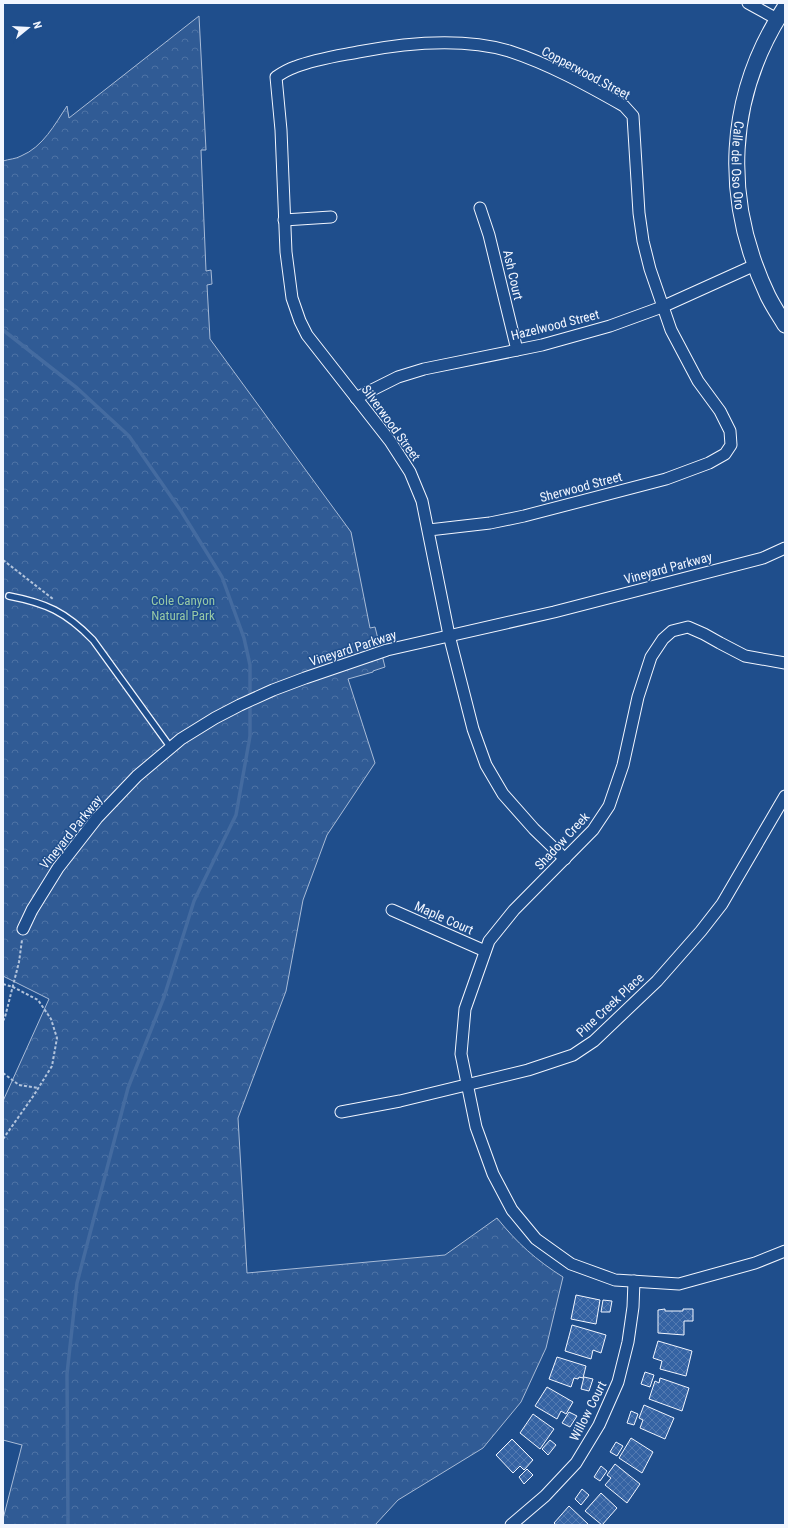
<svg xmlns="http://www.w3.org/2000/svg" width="788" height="1528" font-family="'Roboto Condensed',sans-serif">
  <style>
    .forest { fill: url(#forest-crowns); stroke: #a8bbd7 }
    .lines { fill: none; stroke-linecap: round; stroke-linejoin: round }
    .stream { stroke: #446ba0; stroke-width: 3.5 }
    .building { fill: url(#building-cross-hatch); stroke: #f2f6ff }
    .service-casing { stroke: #f2f6ff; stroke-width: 8 }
    .minor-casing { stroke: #f2f6ff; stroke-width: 13 }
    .secondary-casing { stroke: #f2f6ff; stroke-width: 17 }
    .path { stroke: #b3c4dc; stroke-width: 2; stroke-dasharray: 3 2; stroke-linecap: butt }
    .service { stroke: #1f4e8c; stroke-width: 5.5 }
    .minor { stroke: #1f4e8c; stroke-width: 11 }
    .secondary { stroke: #1f4e8c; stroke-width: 15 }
    .labels { text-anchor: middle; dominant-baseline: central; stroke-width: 3; stroke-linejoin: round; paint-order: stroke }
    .street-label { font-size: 13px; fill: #f2f6ff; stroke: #1f4e8c }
    .park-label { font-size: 13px; fill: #97c8a6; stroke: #1f4e8c }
  </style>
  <defs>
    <pattern id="forest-crowns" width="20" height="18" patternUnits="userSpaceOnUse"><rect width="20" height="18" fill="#305b95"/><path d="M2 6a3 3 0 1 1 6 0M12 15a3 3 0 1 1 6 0" fill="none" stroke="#4e73a5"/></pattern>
    <pattern id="building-cross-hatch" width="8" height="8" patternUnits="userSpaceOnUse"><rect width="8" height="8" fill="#3563a3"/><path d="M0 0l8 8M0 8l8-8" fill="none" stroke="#537ab1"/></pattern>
  </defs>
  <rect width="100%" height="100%" fill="#1f4e8c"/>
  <path class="forest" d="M199,16L206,150H201L206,271L211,270L212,284L207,285L210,339L351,532L370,628L375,627L385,667L373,671V672L348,679L375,763L327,835L303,900L286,991L238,1118L247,1273L445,1255L497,1218C517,1243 536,1260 563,1277L546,1348L521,1402L483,1448L398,1500L375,1525H3V1519L22,1445L3,1440V1101L49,999L3,976V161C9,159 16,159 21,156C43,147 55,124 67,106L69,118Z"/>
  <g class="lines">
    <polyline class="stream" points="3,330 77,388 129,436 181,511 222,577 244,638 250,665 250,736 236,815 194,901 164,997 128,1088 77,1283 67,1374 68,1525"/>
  </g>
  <g class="building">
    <polygon points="576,1295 600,1300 596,1324 571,1319"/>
    <polygon points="603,1300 612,1301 610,1312 601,1312"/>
    <polygon points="665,1309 665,1311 683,1311 683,1309 693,1309 693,1321 684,1321 684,1335 658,1333 658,1310"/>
    <polygon points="572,1325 606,1335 601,1353 593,1350 591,1359 565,1351"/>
    <polygon points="658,1341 692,1351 686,1376 660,1369 662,1361 653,1358"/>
    <polygon points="557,1357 586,1366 583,1378 579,1377 578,1379 574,1378 571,1387 549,1379"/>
    <polygon points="645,1372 654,1375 650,1387 641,1384"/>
    <polygon points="584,1377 593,1379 589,1391 581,1389"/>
    <polygon points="660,1378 689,1388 682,1411 649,1399 655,1381 659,1383"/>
    <polygon points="547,1387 573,1402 566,1414 561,1411 557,1419 535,1406"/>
    <polygon points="644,1405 674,1418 665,1439 640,1428 643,1420 639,1418"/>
    <polygon points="631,1411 638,1414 634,1425 627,1423"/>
    <polygon points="569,1412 577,1416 570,1427 562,1423"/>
    <polygon points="533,1414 554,1429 540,1449 520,1433"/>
    <polygon points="631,1438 653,1452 642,1473 619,1458"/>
    <polygon points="512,1439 533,1460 524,1470 520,1466 513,1473 496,1455"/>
    <polygon points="550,1440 556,1445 548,1455 542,1449"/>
    <polygon points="616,1442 623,1446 617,1456 610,1452"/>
    <polygon points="615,1464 640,1484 627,1503 605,1485 611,1478 607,1475"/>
    <polygon points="601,1466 607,1471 600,1481 594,1477"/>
    <polygon points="527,1469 533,1475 524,1484 519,1477"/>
    <polygon points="582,1489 589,1495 581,1505 575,1499"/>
    <polygon points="601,1493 617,1508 602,1525 585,1511"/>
    <polygon points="569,1506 588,1524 587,1525 556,1525 554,1523"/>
  </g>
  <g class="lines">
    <defs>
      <path id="service" d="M9,596C46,603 66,612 93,640L171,748"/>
      <g id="minor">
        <polyline points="748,3 777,19"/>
        <polyline points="480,208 489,235 517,350"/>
        <polyline points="284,220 331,217"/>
        <polyline points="356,398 398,377 424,369 542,345 610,326 662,307 755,265"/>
        <path d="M429,530L490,523L524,516L666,479L709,463L725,454L731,445L730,431L720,411L698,381L671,330L650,269L643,241L639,213L633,116L624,106C587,85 549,64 509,51C461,37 405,43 358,52C337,56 315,59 295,67C289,69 282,73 276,77L281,130L286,252L292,298L300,321L307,335L390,441L410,472L422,501L449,635L473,729L486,765L503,794L534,829L565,859"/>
        <polyline points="785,663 745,656 720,643 704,634 688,627 672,631 663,639 651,657 638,697 623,765 609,806 593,830 514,910 489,941 465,1009 461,1054 476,1127 493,1174 512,1210 536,1239 571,1264 615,1280 679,1284 755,1263 785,1251"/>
        <polyline points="392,910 485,951"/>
        <polyline points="23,929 32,910 58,868 97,818 137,776 181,739 215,718 240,705 273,690 305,678 387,650 554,612 763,558 785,548"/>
        <polyline points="341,1112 400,1101 528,1070 573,1055 594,1041 657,981 701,931 722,904 785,796"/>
        <polyline points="511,1525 545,1496 576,1463 599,1425 618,1382 628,1342 633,1307 634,1281"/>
      </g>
      <g id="secondary">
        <path id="s1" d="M785,7C726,97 722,199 768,296C773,306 779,315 785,325"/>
      </g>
    </defs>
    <use href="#service" class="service-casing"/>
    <use href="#minor" class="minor-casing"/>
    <use href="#secondary" class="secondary-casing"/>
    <g class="path">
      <polyline points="3,560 53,599"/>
      <polyline points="3,984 13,987 38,1000 51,1019 57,1038 52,1066 34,1095 3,1139"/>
      <polyline points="3,1021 5,1017 19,962 22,940"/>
      <polyline points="3,1073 19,1085 38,1088"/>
    </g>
    <use href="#service" class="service"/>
    <use href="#minor" class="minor"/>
    <use href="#secondary" class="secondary"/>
  </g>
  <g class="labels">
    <g class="street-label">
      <text transform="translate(586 73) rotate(28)">Copperwood Street</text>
      <text stroke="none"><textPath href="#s1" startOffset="168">Calle del Oso Oro</textPath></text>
      <text transform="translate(513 275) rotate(77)">Ash Court</text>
      <text transform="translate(555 325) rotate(-14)">Hazelwood Street</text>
      <text transform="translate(391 423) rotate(54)">Silverwood Street</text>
      <text transform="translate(581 487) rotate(-15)">Sherwood Street</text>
      <text transform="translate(668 568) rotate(-15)">Vineyard Parkway</text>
      <text transform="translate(353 648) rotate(-18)">Vineyard Parkway</text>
      <text transform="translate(71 832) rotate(-51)">Vineyard Parkway</text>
      <text transform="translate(562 841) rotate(-47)">Shadow Creek</text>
      <text transform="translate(444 918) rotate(24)">Maple Court</text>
      <text transform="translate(610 1005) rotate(-43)">Pine Creek Place</text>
      <text transform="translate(588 1411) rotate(-63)">Willow Court</text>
    </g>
    <g class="park-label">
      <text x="183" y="600">Cole Canyon<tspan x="183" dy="15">Natural Park</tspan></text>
    </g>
  </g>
  <rect width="788" height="1528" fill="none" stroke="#f2f6ff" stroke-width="8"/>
  <g transform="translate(28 28) rotate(72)" stroke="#1f4e8c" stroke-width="3" paint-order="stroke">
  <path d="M0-3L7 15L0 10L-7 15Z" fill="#f2f6ff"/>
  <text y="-6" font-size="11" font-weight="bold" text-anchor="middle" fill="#f2f6ff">N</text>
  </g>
</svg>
